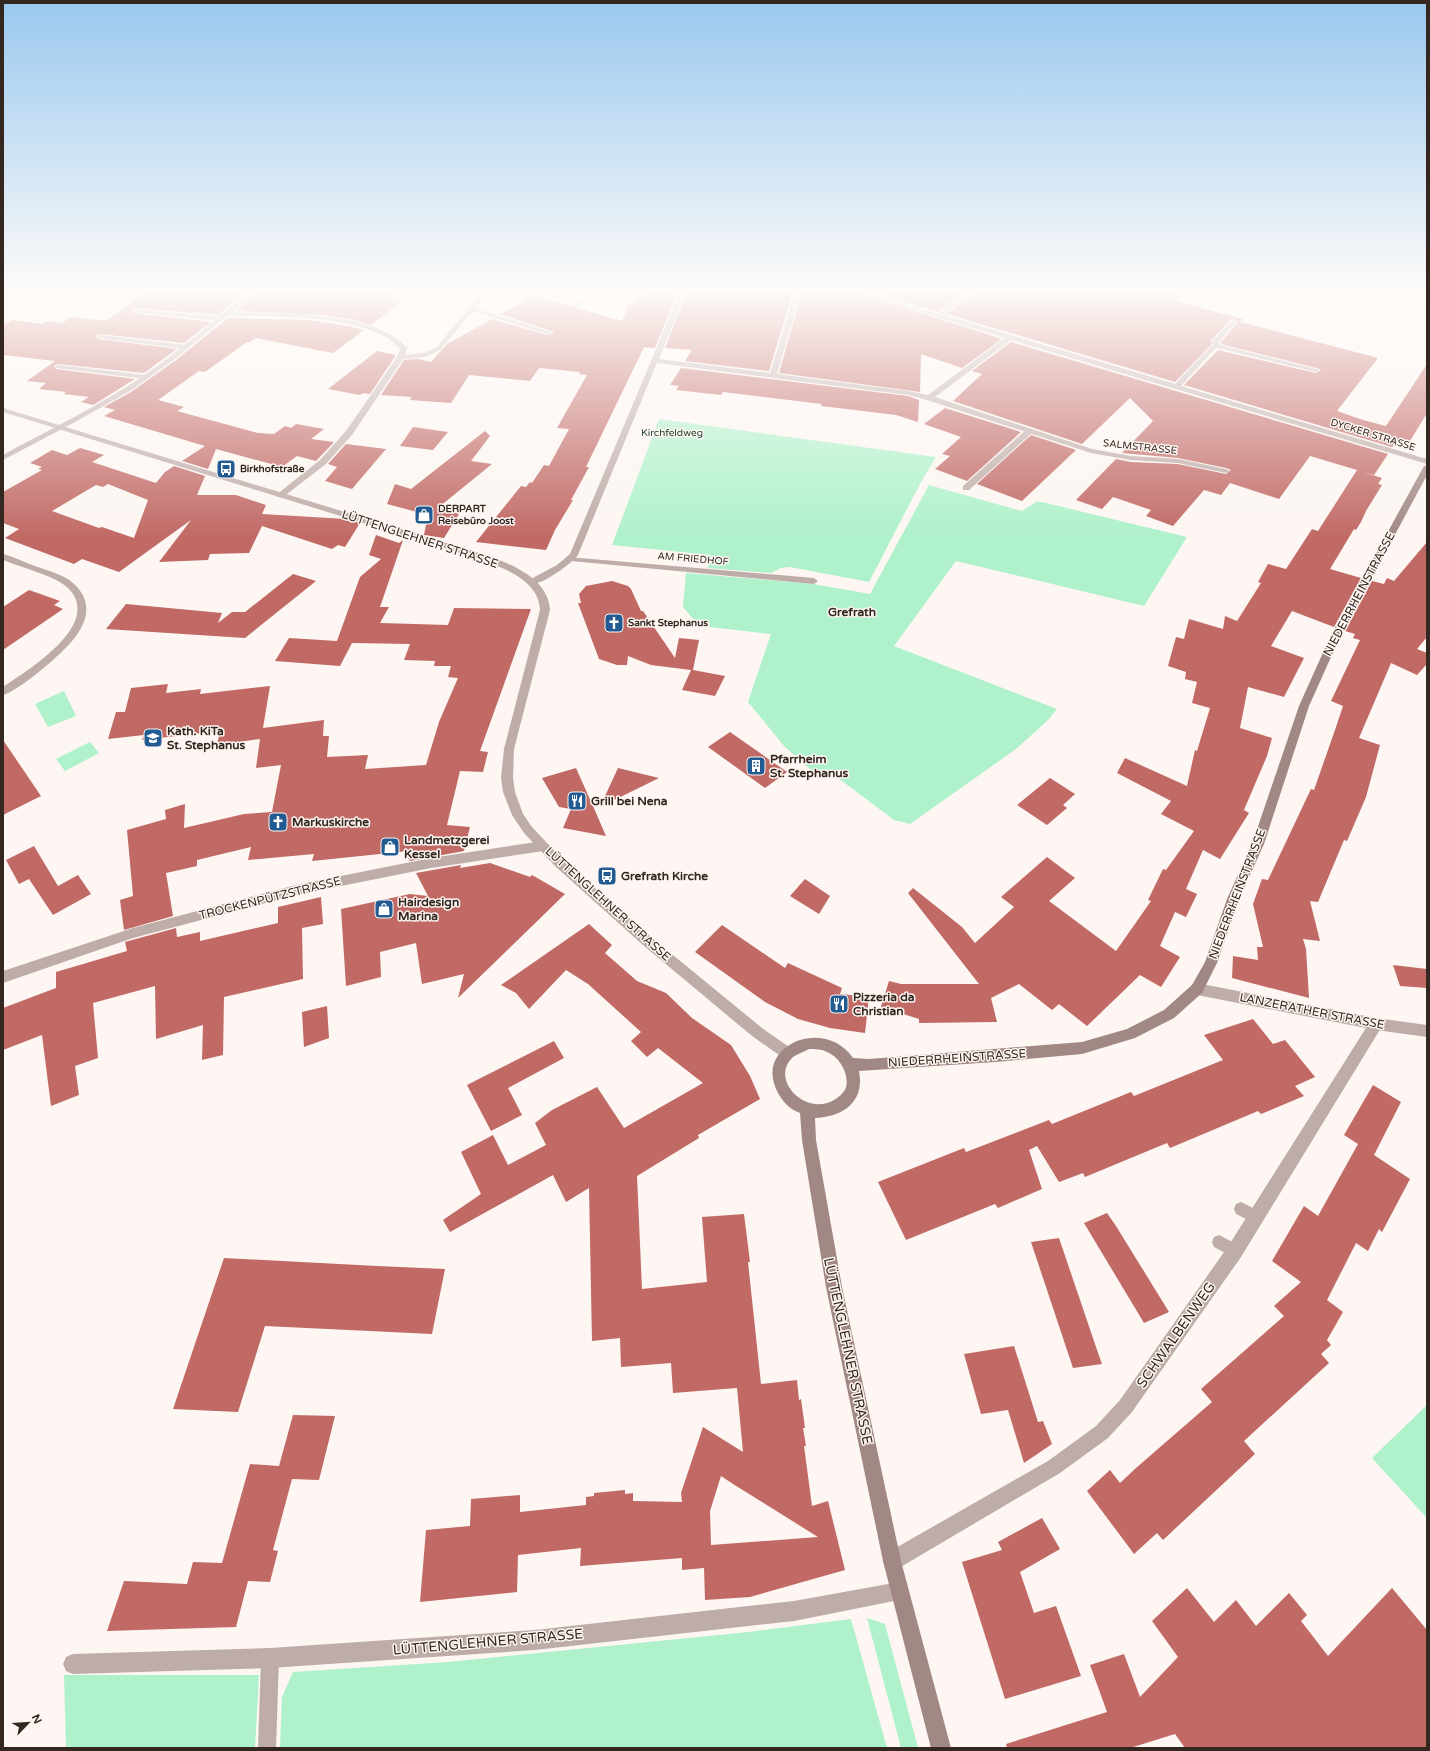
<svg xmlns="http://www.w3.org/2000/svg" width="1430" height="1751" font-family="'Varela Round',sans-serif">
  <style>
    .green { fill: #aef1ca }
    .building { fill: #c16965; fill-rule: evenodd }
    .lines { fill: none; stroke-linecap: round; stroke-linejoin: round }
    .service { fill: #beaca9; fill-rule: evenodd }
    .minor { fill: #beaca9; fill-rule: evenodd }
    .tertiary { fill: #beaca9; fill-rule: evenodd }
    .secondary { fill: #a18884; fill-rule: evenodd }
    .labels { text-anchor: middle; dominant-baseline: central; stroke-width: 3; stroke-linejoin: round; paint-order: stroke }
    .far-park-label { font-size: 10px; fill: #1c422e; stroke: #fdf6f2 }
    .far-street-label { font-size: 10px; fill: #342720; stroke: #fdf6f2 }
    .far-poi-label { font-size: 10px; font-weight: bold; fill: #342720; stroke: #fdf6f2; text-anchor: start }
    .street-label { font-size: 12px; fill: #342720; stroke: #fdf6f2 }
    .far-quarter-label { font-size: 12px; font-weight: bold; fill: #342720; stroke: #fdf6f2 }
    .poi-label { font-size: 12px; font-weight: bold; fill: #342720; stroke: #fdf6f2; text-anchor: start }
    .near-street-label { font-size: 14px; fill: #342720; stroke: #fdf6f2 }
  </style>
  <rect width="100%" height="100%" fill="#fdf6f2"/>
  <g class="green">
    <polygon points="659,419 936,457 921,482 869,582 790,567 781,568 771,573 708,568 711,555 612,545"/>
    <polygon points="929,485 1022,511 1036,502 1042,502 1187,537 1144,606 956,561 894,646 1057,709 1048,720 1016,749 910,824 894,820 838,778 810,769 784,746 748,702 771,634 710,627 693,619 683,607 686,573 813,584 870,594"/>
    <polygon points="64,691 76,716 48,727 35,704"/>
    <polygon points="90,742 99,753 65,771 56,759"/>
    <polygon points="1427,1405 1427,1518 1372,1458"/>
    <polygon points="867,1618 885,1624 918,1748 901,1748"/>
    <polygon points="851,1619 887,1748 280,1748 282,1697 293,1672 448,1662 749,1632"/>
    <polygon points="64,1675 259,1675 255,1748 66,1748"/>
  </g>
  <g class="building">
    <polygon points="146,292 245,292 218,315 135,308 132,309 133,313 211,322 184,343 100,334 96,336 98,339 177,349 144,373 58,364 54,366 56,369 135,379 93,405 81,402 89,397 64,394 66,392 39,389 46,383 27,381 55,361 3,355 3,326 12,320 43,324 48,321 63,323 70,317 106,321"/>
    <polygon points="256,292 397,292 392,299 404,300 371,325 350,319 325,315 236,311"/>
    <polygon points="645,292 678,292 655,348 644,347 586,467 589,467 571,500 573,500 555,530 546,550 476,542 521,486 526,487 530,482 532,483 544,465 549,466 569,429 557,428 587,375 579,374 580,372 539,368 530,381 469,375 451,403 410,400 412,397 381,395 404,360 418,359 431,362 447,344 492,319 547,335 552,334 554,333 551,331 500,314 535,296 622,321 629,304 632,305 637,298 645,298"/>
    <polygon points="687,292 793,292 769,371 685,361 692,350 665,348"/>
    <polygon points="802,292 855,292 1002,339 962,368 921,354 920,392 779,373"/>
    <polygon points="873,292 963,292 938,312"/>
    <polygon points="975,292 1184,292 1175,301 1243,319 1240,322 1378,358 1337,411 1363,420 1386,426 1427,364 1427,413 1407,446 1395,443 1392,447 1184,385 1218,350 1316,373 1321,370 1320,369 1221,344 1221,342 1237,323 1234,319 1230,320 1211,341 1212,344 1175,382 947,314"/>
    <polygon points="228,318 308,320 348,326 364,330 333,353 256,338 250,342 247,342 205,372 199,371 158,400 184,407 177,411 258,433 274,434 285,426 291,428 296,424 324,429 311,439 334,442 316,461 297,456 282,467 216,449 208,469 182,461 205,446 104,416 115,410 104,407 131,392 176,360"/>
    <polygon points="1011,342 1388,454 1374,475 1363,472 1382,478 1378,484 1382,485 1366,511 1361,522 1356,530 1354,529 1330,569 1361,578 1334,627 1292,611 1271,646 1304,658 1284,697 1248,687 1240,728 1272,738 1267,756 1244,810 1249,813 1220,859 1203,850 1186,889 1197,894 1186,917 1175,912 1160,946 1180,957 1161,987 1140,975 1087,1026 1059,1004 1052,1010 1019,984 991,998 997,1022 919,1023 919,1019 881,1007 889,981 901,984 979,984 908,893 913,888 962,927 975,943 1014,907 1001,897 1047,857 1075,878 1049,901 1116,951 1151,901 1148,900 1163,869 1166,870 1194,831 1161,814 1171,801 1117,773 1125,758 1187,786 1195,750 1197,751 1210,708 1192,703 1197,682 1185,679 1186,672 1168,666 1176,637 1184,639 1189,619 1223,629 1225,616 1237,621 1261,583 1258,582 1268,564 1286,569 1312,529 1318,531 1357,470 1310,456 1279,499 1230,483 1221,495 1204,490 1173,526 1146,516 1151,510 1113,497 1102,509 1076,500 1116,459 1131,462 1178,464 1226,474 1231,470 1226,468 1178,458 1122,453 1153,421 1130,398 1082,444 953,401 982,374 972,371"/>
    <polygon points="377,351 396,355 370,394 363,393 360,395 328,389"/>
    <polygon points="681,368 908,396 919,400 918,422 896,415 821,406 822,404 723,392 721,395 676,390 679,386 670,385"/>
    <polygon points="945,408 1021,432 967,481 935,469 950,456 942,454 961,437 924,424"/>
    <polygon points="413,427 448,432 433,450 400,446"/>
    <polygon points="485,431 490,436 471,461 492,464 439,507 459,514 444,538 424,535 428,515 387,504 395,484 411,489"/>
    <polygon points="1031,435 1076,450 1022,501 977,484"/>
    <polygon points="346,444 386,449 352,489 325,481 337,467 328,464"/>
    <path d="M80,448L104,455L92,462L156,483L165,472L174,466L205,476L197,495H236L266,505L262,514L346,519L360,523L345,547L338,545L332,549L262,526L249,553L210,554L208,560L159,562L191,520L119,572L82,559L74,564L5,538L19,529L3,523V492L42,470L38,469L42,467L30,463L52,450L67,455ZM108,484L148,500L134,538L102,527L99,528L52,511L96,485L103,487Z"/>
    <polygon points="376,535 399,543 403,540 380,607 389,607 380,623 448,625 454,608 531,609 480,751 488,752 483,772 460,771 447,825 470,827 464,851 410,861 407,856 409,851 312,861 314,854 248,860 251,847 197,860 197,866 166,873 173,916 124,930 120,900 133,896 127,830 166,819 165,810 185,804 184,828 244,814 272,812 281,765 256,768 260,739 217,745 220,731 142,740 144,735 108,739 116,712 125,712 131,688 168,684 166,693 201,689 200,694 270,686 263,728 324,720 323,736 329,736 327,757 368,755 365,769 426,765 439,722 458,678 448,677 451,666 434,666 435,661 404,660 410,644 352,643 340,666 275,661 289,638 337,641 360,577 381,559 369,555"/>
    <polygon points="1427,542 1427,637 1417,649 1427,653 1427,664 1417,675 1391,663 1359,738 1380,745 1366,797 1347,841 1344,840 1318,902 1310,901 1320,941 1303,939 1306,949 1309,998 1232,978 1233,956 1258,960 1257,947 1263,947 1253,904 1262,879 1268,880 1311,789 1314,790 1335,730 1343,706 1331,701 1360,640 1353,638 1355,634 1345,631 1372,581 1384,584 1387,578 1394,581"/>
    <polygon points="293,574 316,581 245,638 106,629 126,604 222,613 218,623 232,612 245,612"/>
    <polygon points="612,581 628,586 631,589 641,611 643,611 675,658 679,638 699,640 693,670 725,676 715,696 682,690 691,670 651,665 628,656 627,665 617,665 599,659 578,603 581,603 579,594 586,586"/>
    <polygon points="29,590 60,601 54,605 63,609 3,650 3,607"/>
    <polygon points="730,732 787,772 765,788 708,747"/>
    <polygon points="3,740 41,796 3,815"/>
    <polygon points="576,768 596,813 606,836 563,828 571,809 559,807 542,778"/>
    <polygon points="618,768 659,778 600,807"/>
    <polygon points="1050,778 1075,794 1063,805 1067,808 1047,825 1017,805"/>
    <polygon points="34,846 58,886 78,875 91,894 53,915 29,879 19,884 6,860"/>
    <polygon points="490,863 530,877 532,875 565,894 458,998 464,974 422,984 416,943 380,952 381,977 346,986 341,909 410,894 428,896 416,873 461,865 460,868"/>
    <polygon points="805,879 830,896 819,914 790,896"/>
    <polygon points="321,897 323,924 302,928 303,979 224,997 223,1055 202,1060 203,1025 156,1039 155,986 93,1003 98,1058 75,1066 79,1095 51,1106 42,1035 3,1050 3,1008 56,988 56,972 127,951 125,942 176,928 177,937 200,932 200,941 278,923 278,907"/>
    <path d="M589,924L612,945L605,953L637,981L666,993L692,1018L731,1045L750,1076L760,1099L698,1135L699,1138L637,1176L642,1289L707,1282L702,1217L744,1214L750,1262H748L761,1384L797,1380L799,1400L801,1399L805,1428H803L806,1446H804L812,1506L828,1501L845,1570L750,1597L705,1600L704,1568L682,1570V1558L580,1566L581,1548L518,1555L517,1592L420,1602L426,1530L470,1526L471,1499L520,1495V1512L586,1505V1497L594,1496V1493L625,1490V1494L633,1493V1501L682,1502L681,1493L703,1427L743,1452L737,1388L673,1393L671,1363L621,1367L620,1338L592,1341L589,1188L566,1202L553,1175L450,1232L443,1220L481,1194L461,1152L493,1135L508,1165L546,1145L535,1123L552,1110L597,1087L624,1128L703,1083L658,1048L647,1057L631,1041L641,1032L588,984L566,970L529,1009L516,993L501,985ZM721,1476L733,1484L818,1537L711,1545L710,1511Z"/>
    <polygon points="722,925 785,968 788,963 842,988 840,994 869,997 865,1033 830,1028 798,1019 765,1002 695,952"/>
    <polygon points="1393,965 1427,969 1427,988 1400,986"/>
    <polygon points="327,1006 329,1038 304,1047 302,1012"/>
    <polygon points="1253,1019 1273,1044 1285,1040 1315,1077 1295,1086 1304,1096 1261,1114 1258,1111 1170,1148 1167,1143 1085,1177 1083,1173 1059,1182 1037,1146 1029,1150 1042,1189 998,1208 995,1204 906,1240 878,1182 964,1148 966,1152 1049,1120 1052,1124 1131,1092 1134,1096 1223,1060 1204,1035"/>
    <polygon points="554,1041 564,1058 508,1088 522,1115 491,1131 467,1085"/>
    <polygon points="1373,1085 1401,1102 1374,1155 1410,1179 1382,1232 1379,1229 1368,1251 1356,1243 1327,1300 1343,1312 1327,1340 1331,1345 1321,1354 1329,1363 1244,1441 1255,1454 1163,1540 1157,1533 1134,1554 1087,1491 1110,1470 1120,1483 1136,1468 1212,1402 1201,1389 1284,1316 1274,1306 1301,1282 1272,1261 1304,1206 1318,1216 1358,1144 1344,1135"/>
    <polygon points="1107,1213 1116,1226 1169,1312 1144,1323 1084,1223"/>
    <polygon points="1059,1238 1096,1347 1102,1364 1073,1368 1031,1242"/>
    <polygon points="224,1258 377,1266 445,1269 432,1334 265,1326 238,1412 173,1409"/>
    <polygon points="1014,1346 1038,1422 1043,1421 1052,1444 1024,1463 1008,1410 981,1414 964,1354"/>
    <polygon points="293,1415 335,1416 319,1480 292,1479 273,1550 278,1551 270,1582 248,1581 236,1627 107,1631 124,1581 187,1584 193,1562 222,1563 250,1464 279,1466"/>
    <polygon points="1042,1518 1060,1549 1020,1572 1034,1613 1056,1606 1081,1676 1005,1699 962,1562 1002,1550 998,1542"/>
    <polygon points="1187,1588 1214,1622 1236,1600 1256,1626 1289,1593 1307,1615 1301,1621 1328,1656 1392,1588 1427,1630 1427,1748 1185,1748 1175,1734 1130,1748 1007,1748 1006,1744 1107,1712 1090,1665 1124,1654 1140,1697 1178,1657 1152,1621"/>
  </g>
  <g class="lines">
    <g class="service">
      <polygon points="547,292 558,292 586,302 583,304"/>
      <polygon points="471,307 551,332 552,333 547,334 469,310 469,308"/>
      <polygon points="135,309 220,317 223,319 220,321 133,312 133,310"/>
      <polygon points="100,335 186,345 189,347 186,349 98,338 97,337"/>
      <polygon points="58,365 146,375 149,377 146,379 56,368 55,367"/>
      <polygon points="1027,429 1034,431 969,490 963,490 963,486"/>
      <polygon points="568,557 814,578 818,581 814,584 571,561 567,559"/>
      <polygon points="1241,1202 1261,1212 1263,1217 1261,1222 1256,1224 1236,1214 1234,1209 1236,1204"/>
      <polygon points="1219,1235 1240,1246 1242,1251 1240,1256 1235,1258 1214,1247 1212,1242 1214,1237"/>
      <polygon points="270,1649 276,1652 279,1658 276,1748 258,1748 261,1658 264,1652"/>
    </g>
    <g class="minor">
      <path d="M248,292H255L232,312C280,314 374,310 407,348L405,355L423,353L436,348L482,292H489L440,350L425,357L403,359L352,435L326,464L283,497H277L276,495L320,460L346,431L397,357L400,349C396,345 391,340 386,337C340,314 277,317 227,316L175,359L130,391L77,421L3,460V455C50,429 99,406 143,376C180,351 213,321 248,292Z"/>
      <path d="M680,292H686L659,359L770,373L795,292H801L777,374L908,391L928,395L1005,338L856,292H867L938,314L966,292H974L944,315L1175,384L1211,346L1214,345L1212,342L1213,341L1231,321L1233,320L1236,322L1219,342L1220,345L1320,370L1316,372L1218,348L1215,349L1181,386L1427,459V464L1011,340L935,397L1092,449L1131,456L1178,459L1226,469L1230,471L1226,473L1178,463L1131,460L1091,453L927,400L908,395L657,363L578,555C571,564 540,587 529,584L527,582L529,580L557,565L570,554Z"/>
      <path d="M3,554C15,557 26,563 38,567C49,571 65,575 74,584C103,611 75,641 53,660C43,669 15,692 3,695V687C28,670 104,624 68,588C56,576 20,567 3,560Z"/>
      <polygon points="543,841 547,843 549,846 547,849 543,851 431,868 296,895 133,938 3,983 3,971 133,928 296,885 431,858"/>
      <polygon points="1376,1018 1381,1020 1383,1024 1381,1028 1241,1257 1132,1412 1108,1438 1060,1473 899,1568 892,1570 885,1568 883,1561 885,1554 1048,1461 1096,1426 1120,1400 1229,1245 1371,1020"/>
      <polygon points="899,1582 906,1584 908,1591 906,1598 899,1600 794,1621 535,1650 270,1668 73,1674 66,1671 63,1664 66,1657 73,1654 270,1648 535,1630 794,1601"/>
    </g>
    <g class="tertiary">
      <path d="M3,408L460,547C490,557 548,570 550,610L514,749L513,778L515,792L523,814L532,827L564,861L651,937L762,1028L792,1049L794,1053L792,1057L787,1059L782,1057L752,1036L643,945L556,867L524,833L512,815L503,792L501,778L504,749L540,610C539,573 482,561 454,551L3,412Z"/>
      <polygon points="1197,983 1376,1018 1427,1025 1427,1037 1376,1030 1197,995 1192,993 1190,989 1192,985"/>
    </g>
    <path class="secondary" d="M1424,466H1427V475L1340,637L1309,706L1264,844L1239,899L1217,963L1202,993L1174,1018L1135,1038L1082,1054L995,1062L859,1071C865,1102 843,1117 815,1118L816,1140L842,1287L901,1561L951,1748H931L883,1561L826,1287L802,1140L800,1113C789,1109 782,1101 777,1091C754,1045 825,1016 853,1058L869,1059L1082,1042L1127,1029L1164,1010L1192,985L1205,962L1227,899L1252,844L1299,706L1330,637ZM809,1049C815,1049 822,1049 827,1052C840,1057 851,1076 845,1090C842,1094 839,1097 834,1100C805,1117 769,1079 793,1057C797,1054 804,1052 809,1049Z"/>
  </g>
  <linearGradient id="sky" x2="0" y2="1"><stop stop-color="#99c8ef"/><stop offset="0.54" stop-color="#fefbf9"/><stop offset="1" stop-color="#fefbf9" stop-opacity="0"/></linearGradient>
  <rect width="1430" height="538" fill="url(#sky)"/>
  <defs>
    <symbol id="bus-square" viewBox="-11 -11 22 22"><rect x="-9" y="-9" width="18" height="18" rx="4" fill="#225b92" stroke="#fdf6f2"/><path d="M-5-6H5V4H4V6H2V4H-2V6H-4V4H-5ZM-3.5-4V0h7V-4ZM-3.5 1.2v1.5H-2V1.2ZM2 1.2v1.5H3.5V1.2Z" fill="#fff"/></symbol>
    <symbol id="shop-square" viewBox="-11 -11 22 22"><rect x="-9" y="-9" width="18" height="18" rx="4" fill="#225b92" stroke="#fdf6f2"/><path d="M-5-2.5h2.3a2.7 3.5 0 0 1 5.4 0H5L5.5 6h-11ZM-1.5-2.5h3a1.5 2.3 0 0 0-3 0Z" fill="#fff"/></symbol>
    <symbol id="church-square" viewBox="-11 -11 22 22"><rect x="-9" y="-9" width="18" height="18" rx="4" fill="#225b92" stroke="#fdf6f2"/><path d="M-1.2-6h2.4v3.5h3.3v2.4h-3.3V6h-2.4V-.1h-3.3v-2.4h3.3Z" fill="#fff"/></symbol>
    <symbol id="school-square" viewBox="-11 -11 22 22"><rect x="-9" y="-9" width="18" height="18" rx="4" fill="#225b92" stroke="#fdf6f2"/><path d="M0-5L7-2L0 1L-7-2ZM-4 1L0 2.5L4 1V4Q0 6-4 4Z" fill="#fff"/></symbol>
    <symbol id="building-square" viewBox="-11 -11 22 22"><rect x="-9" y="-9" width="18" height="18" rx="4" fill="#225b92" stroke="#fdf6f2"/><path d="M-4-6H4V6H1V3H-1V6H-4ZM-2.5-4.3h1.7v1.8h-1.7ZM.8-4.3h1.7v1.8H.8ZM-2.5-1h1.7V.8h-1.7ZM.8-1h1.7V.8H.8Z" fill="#fff"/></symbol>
    <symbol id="restaurant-square" viewBox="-11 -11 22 22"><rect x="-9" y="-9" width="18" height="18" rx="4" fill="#225b92" stroke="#fdf6f2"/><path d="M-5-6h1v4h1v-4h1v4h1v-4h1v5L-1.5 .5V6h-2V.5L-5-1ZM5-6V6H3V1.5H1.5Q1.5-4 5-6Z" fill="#fff"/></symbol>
  </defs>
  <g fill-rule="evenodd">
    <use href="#bus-square" x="215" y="458" width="22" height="22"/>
    <use href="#shop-square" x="413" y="504" width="22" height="22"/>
    <use href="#church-square" x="603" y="612" width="22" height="22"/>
    <use href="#school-square" x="142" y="727" width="22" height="22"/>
    <use href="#building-square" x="745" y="755" width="22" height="22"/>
    <use href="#restaurant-square" x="566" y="790" width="22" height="22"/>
    <use href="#church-square" x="267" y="811" width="22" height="22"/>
    <use href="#shop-square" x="379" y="836" width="22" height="22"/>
    <use href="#bus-square" x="596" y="865" width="22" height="22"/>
    <use href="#shop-square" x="373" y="898" width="22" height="22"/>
    <use href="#restaurant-square" x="828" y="993" width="22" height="22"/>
  </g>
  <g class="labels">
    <g class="far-park-label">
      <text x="672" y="433">Kirchfeldweg</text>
    </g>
    <g class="far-street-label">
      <text transform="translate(1373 435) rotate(17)">DYCKER STRASSE</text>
      <text transform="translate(1140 447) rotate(6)">SALMSTRASSE</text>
      <text transform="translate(693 559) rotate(5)">AM FRIEDHOF</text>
    </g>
    <g class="far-poi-label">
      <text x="240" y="469">Birkhofstraße</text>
      <text x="438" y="509">DERPART<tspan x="438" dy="12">Reisebüro Joost</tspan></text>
      <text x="628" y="623">Sankt Stephanus</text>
    </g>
    <g class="street-label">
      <text transform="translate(420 539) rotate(18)">LÜTTENGLEHNER STRASSE</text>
      <text transform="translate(1359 594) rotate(-62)">NIEDERRHEINSTRASSE</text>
      <text transform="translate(1237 894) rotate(-69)">NIEDERRHEINSTRASSE</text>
      <text transform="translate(270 898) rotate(-14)">TROCKENPÜTZSTRASSE</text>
      <text transform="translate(608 904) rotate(42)">LÜTTENGLEHNER STRASSE</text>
      <text transform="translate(1312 1011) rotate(11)">LANZERATHER STRASSE</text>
      <text transform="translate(957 1058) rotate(-4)">NIEDERRHEINSTRASSE</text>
    </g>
    <g class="far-quarter-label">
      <text x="852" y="612">Grefrath</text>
    </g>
    <g class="poi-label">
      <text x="167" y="731">Kath. KiTa<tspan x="167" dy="14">St. Stephanus</tspan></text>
      <text x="770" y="759">Pfarrheim<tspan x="770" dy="14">St. Stephanus</tspan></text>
      <text x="591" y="801">Grill bei Nena</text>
      <text x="292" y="822">Markuskirche</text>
      <text x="404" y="840">Landmetzgerei<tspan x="404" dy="14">Kessel</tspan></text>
      <text x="621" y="876">Grefrath Kirche</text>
      <text x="398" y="902">Hairdesign<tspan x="398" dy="14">Marina</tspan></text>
      <text x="853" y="997">Pizzeria da<tspan x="853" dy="14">Christian</tspan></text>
    </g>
    <g class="near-street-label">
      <text transform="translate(1176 1335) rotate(-55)">SCHWALBENWEG</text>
      <text transform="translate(848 1351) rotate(78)">LÜTTENGLEHNER STRASSE</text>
      <text transform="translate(488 1642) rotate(-5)">LÜTTENGLEHNER STRASSE</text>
    </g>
  </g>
  <rect width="1430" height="1751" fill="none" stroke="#342720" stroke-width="8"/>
  <g transform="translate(28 1723) rotate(65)" stroke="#fdf6f2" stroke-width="3" paint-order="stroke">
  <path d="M0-3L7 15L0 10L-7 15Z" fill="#342720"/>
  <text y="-6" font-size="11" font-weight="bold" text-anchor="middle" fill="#342720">N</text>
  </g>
</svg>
